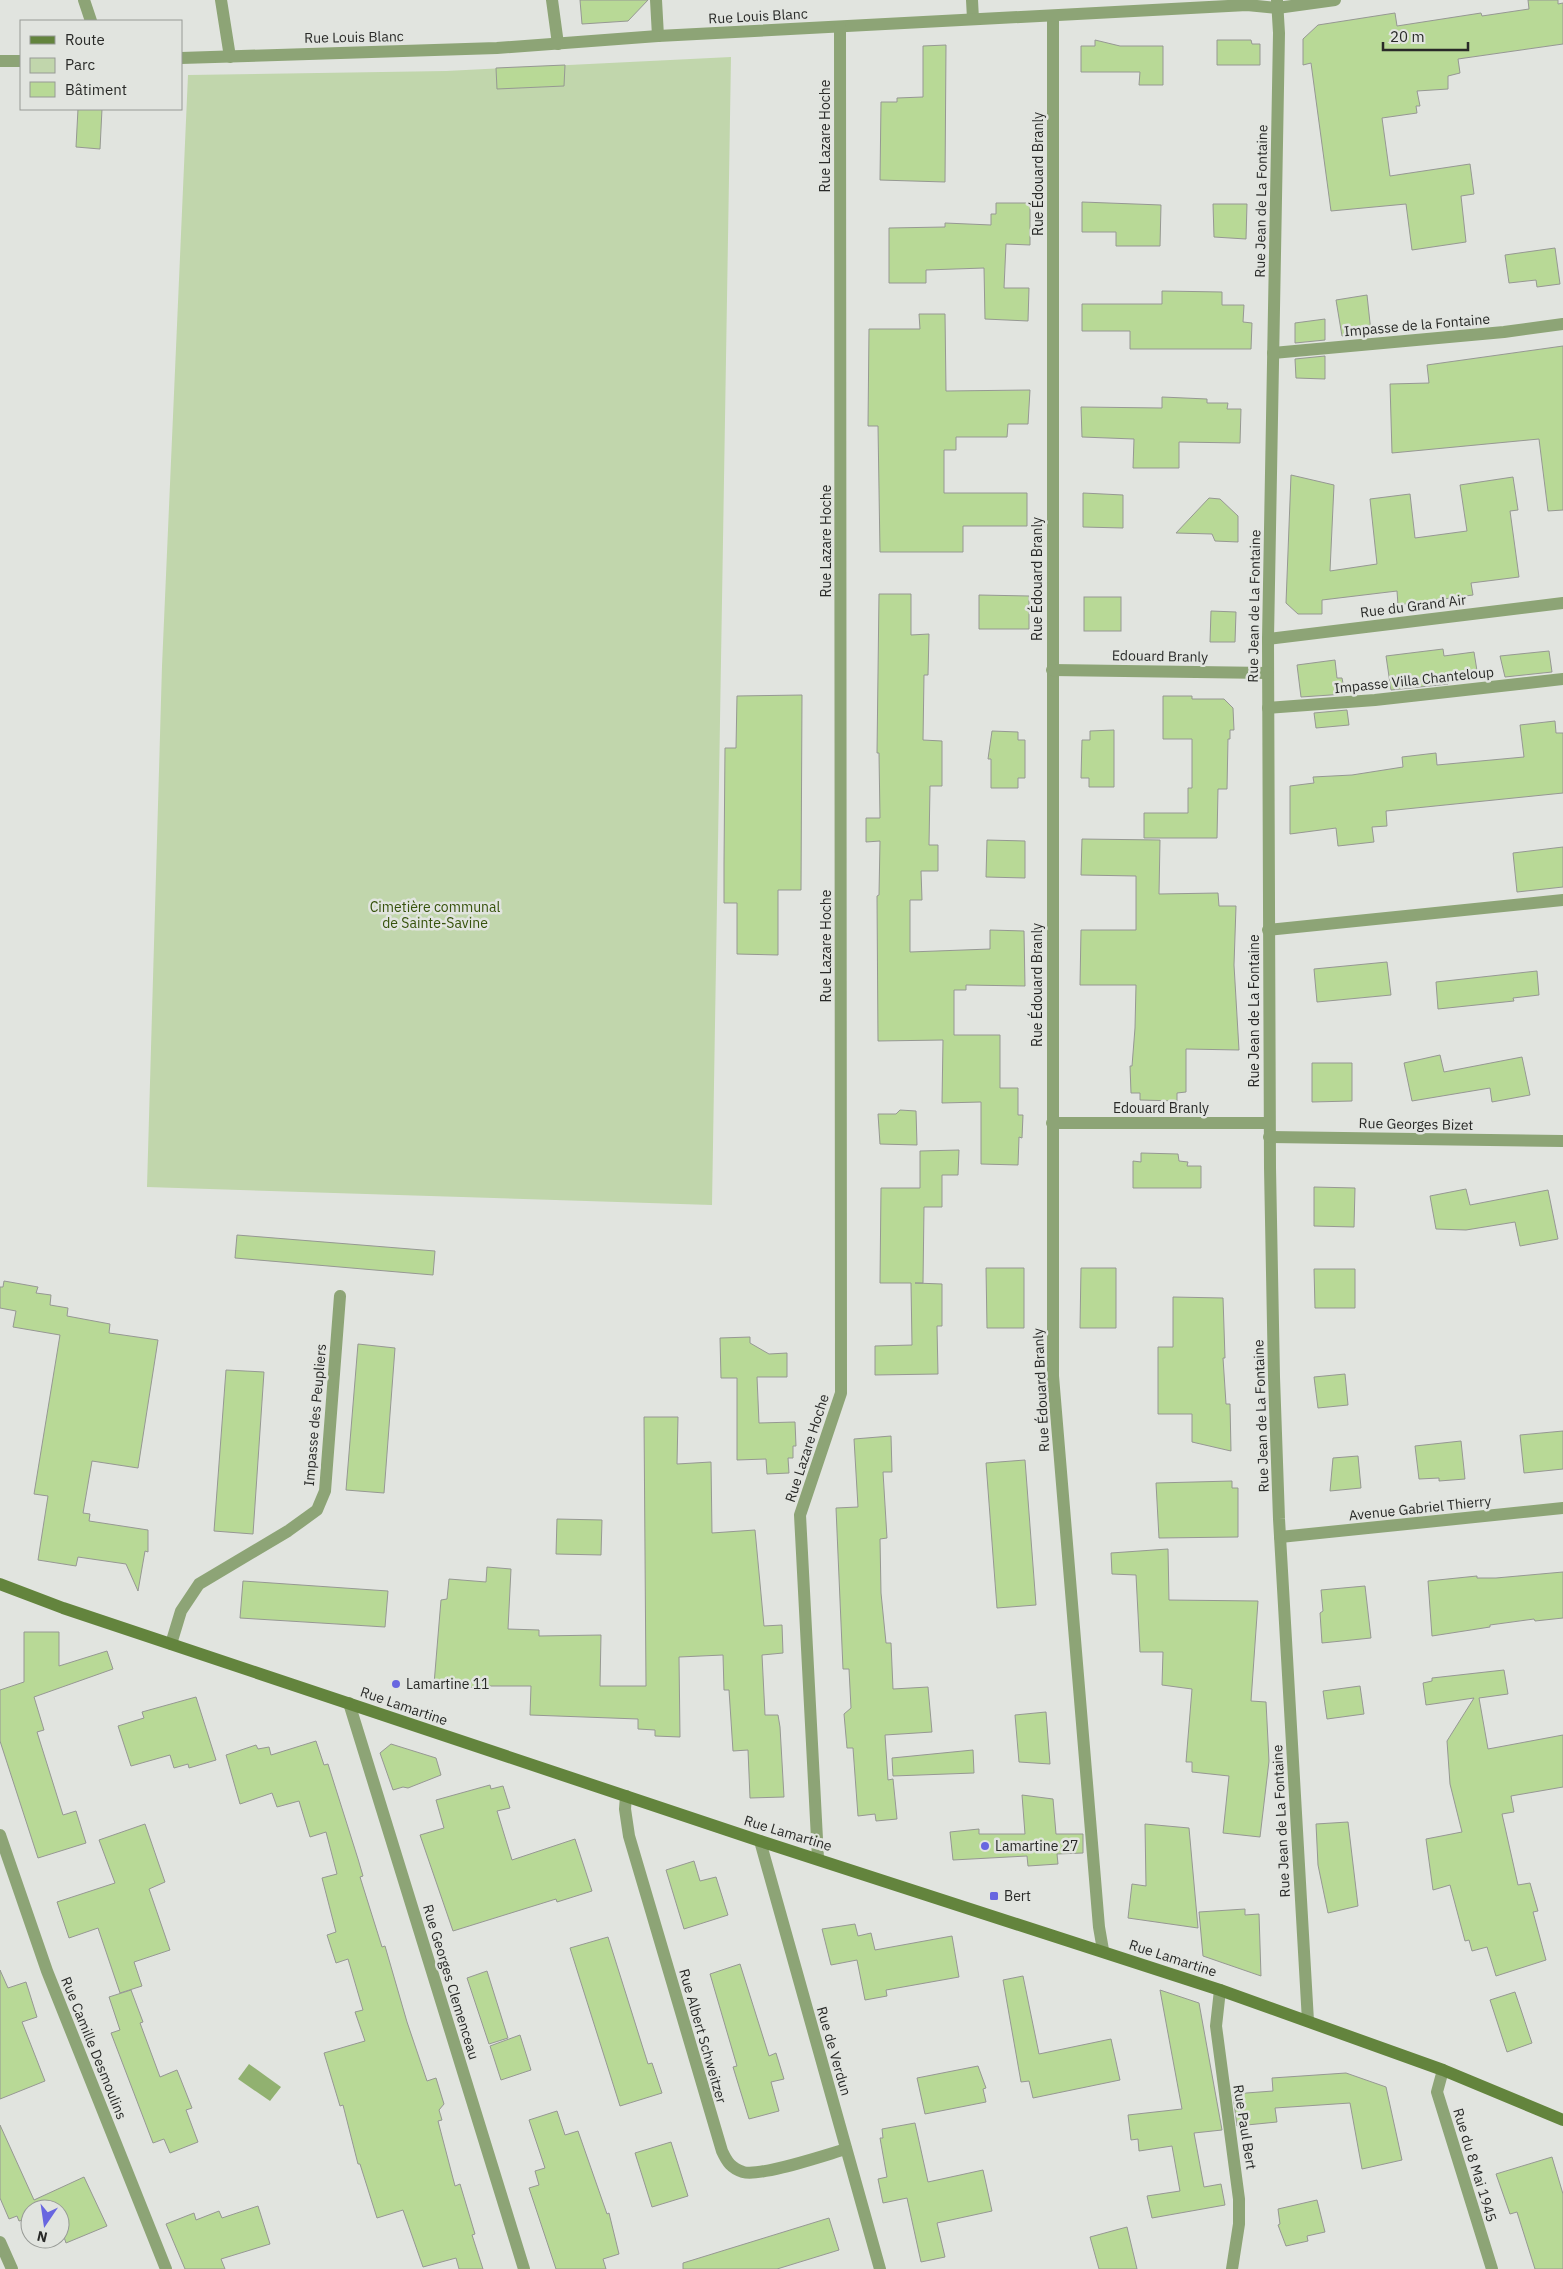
<svg xmlns="http://www.w3.org/2000/svg" width="1563" height="2269" font-family="'IBM Plex Sans',sans-serif">
  <style>
    .green { fill: #c1d6ac }
    .water { fill: #91b170 }
    .building { fill: #b8d996; stroke: #969893 }
    .lines { fill: none; stroke-linecap: round; stroke-linejoin: round }
    .lane { stroke: #8da476; stroke-width: 12 }
    .street { stroke: #8da476; stroke-width: 12 }
    .secondary { stroke: #63843d; stroke-width: 12 }
    .poi-dot { fill: #6866e0; stroke: #e1e4df; stroke-width: 2 }
    .labels { text-anchor: middle; dominant-baseline: central; stroke-width: 5; stroke-linejoin: round; paint-order: stroke }
    .street-label { font-size: 14px; fill: #292a28; stroke: #e1e4df }
    .park-label { font-size: 14px; fill: #36520b; stroke: #e1e4df }
    .poi-label { font-size: 14px; fill: #292a28; stroke: #e1e4df; text-anchor: start }
  </style>
  <rect width="100%" height="100%" fill="#e1e4df"/>
  <polygon class="green" points="731,57 712,1205 147,1187 162,666 188,75 446,71"/>
  <polygon class="water" points="249,2064 281,2087 270,2101 238,2079"/>
  <g class="building">
    <polygon points="580,0 648,0 628,21 582,24"/>
    <polygon points="1528,0 1558,0 1558,4 1563,3 1563,44 1458,59 1460,73 1448,76 1448,89 1417,91 1420,106 1416,106 1417,113 1382,118 1390,176 1470,164 1474,194 1461,196 1466,242 1412,250 1406,204 1331,211 1311,63 1303,65 1303,39 1318,25 1395,13 1397,26 1481,13 1482,16 1529,9"/>
    <polygon points="1095,40 1120,46 1163,46 1163,85 1139,85 1140,72 1081,72 1081,46 1095,46"/>
    <polygon points="1217,40 1251,40 1252,44 1260,44 1260,65 1217,65"/>
    <polygon points="946,45 945,182 880,180 881,102 897,102 897,98 923,97 923,46"/>
    <polygon points="565,65 564,86 497,89 496,68"/>
    <polygon points="78,109 102,109 100,149 76,147"/>
    <polygon points="1082,202 1161,205 1160,246 1116,246 1116,232 1082,232"/>
    <polygon points="996,203 1030,203 1030,245 1006,244 1004,288 1029,288 1028,321 985,319 984,268 926,270 926,283 889,283 889,228 945,227 945,223 991,225 991,214 996,214"/>
    <polygon points="1213,204 1247,204 1246,239 1214,237"/>
    <polygon points="1555,248 1560,284 1537,287 1536,280 1509,283 1505,255"/>
    <polygon points="1162,291 1222,292 1222,305 1244,305 1243,322 1252,323 1251,349 1130,349 1130,331 1082,331 1082,304 1162,304"/>
    <polygon points="1367,295 1371,332 1342,336 1336,300"/>
    <polygon points="919,314 945,314 946,391 1030,390 1028,424 1008,424 1007,437 956,437 956,450 944,450 944,493 1027,493 1027,526 963,526 963,552 880,552 878,426 868,426 869,329 920,329"/>
    <polygon points="1325,319 1325,340 1295,343 1295,323"/>
    <polygon points="1563,346 1563,510 1548,511 1539,439 1392,453 1390,384 1429,383 1427,365"/>
    <polygon points="1325,356 1325,379 1296,378 1295,359"/>
    <polygon points="1162,397 1207,399 1207,403 1228,403 1227,409 1241,409 1240,443 1179,442 1179,468 1133,468 1134,439 1082,437 1081,407 1162,408"/>
    <polygon points="1291,475 1334,485 1330,571 1377,564 1370,499 1410,494 1415,538 1467,531 1460,485 1513,477 1518,510 1510,511 1519,577 1471,583 1473,595 1398,605 1397,591 1322,600 1322,614 1298,614 1286,603"/>
    <polygon points="1083,493 1123,495 1123,528 1083,527"/>
    <polygon points="1209,498 1220,499 1238,516 1238,542 1215,541 1212,534 1176,533"/>
    <polygon points="879,594 911,594 911,635 929,634 928,675 924,675 923,740 942,741 942,786 930,786 929,845 938,845 938,871 921,871 922,900 910,900 910,952 990,949 990,930 1024,931 1025,986 966,985 966,990 954,990 954,1035 1000,1035 1000,1088 1018,1088 1018,1115 1023,1115 1022,1138 1019,1137 1018,1165 981,1164 981,1102 942,1103 943,1040 878,1041 877,896 879,895 880,841 866,842 866,818 880,818 879,753 877,753"/>
    <polygon points="979,595 1029,596 1029,629 979,629"/>
    <rect x="1084" y="597" width="37" height="34"/>
    <polygon points="1211,611 1236,612 1235,642 1210,642"/>
    <polygon points="1443,649 1444,656 1474,652 1478,677 1447,681 1448,684 1391,690 1386,656"/>
    <polygon points="1549,651 1552,672 1505,677 1500,656"/>
    <polygon points="1335,660 1337,678 1342,678 1345,694 1301,697 1297,665"/>
    <polygon points="802,695 801,890 778,890 778,955 737,954 737,903 724,903 724,864 725,748 736,748 737,696"/>
    <polygon points="1163,696 1192,696 1192,699 1224,699 1233,708 1234,730 1230,730 1230,739 1228,739 1227,789 1218,789 1217,838 1144,838 1144,813 1188,813 1188,788 1192,788 1192,739 1163,739"/>
    <polygon points="1347,710 1349,725 1316,728 1314,713"/>
    <polygon points="1555,721 1556,733 1563,733 1563,793 1386,811 1387,826 1372,827 1374,842 1338,846 1336,828 1290,834 1290,786 1314,783 1313,777 1352,775 1403,767 1402,757 1436,753 1437,765 1524,757 1520,725"/>
    <polygon points="1114,730 1114,787 1089,787 1089,778 1081,778 1082,740 1090,740 1090,731"/>
    <polygon points="992,731 1018,732 1018,740 1025,740 1025,778 1018,778 1018,788 991,788 991,759 988,759"/>
    <polygon points="1082,839 1160,840 1159,894 1218,893 1219,906 1236,906 1234,965 1239,1050 1186,1049 1186,1092 1177,1093 1177,1101 1140,1100 1140,1093 1131,1093 1130,1066 1132,1066 1135,1028 1136,985 1080,985 1081,930 1136,930 1136,876 1081,875"/>
    <polygon points="987,840 1025,841 1025,878 986,877"/>
    <polygon points="1563,847 1563,887 1517,892 1513,853"/>
    <polygon points="1387,962 1391,995 1317,1002 1314,969"/>
    <polygon points="1537,971 1539,995 1513,998 1514,1001 1438,1009 1436,982"/>
    <polygon points="1440,1055 1444,1072 1522,1057 1530,1095 1492,1102 1490,1088 1412,1101 1404,1063"/>
    <polygon points="1312,1063 1352,1063 1352,1101 1312,1102"/>
    <polygon points="900,1110 916,1111 917,1145 880,1144 878,1114 896,1114"/>
    <polygon points="959,1150 958,1175 942,1175 942,1207 924,1207 923,1283 915,1283 942,1284 942,1326 937,1326 938,1374 875,1375 875,1346 912,1345 911,1283 880,1283 881,1188 920,1188 920,1151"/>
    <polygon points="1141,1153 1178,1154 1179,1161 1188,1162 1187,1166 1201,1166 1201,1188 1133,1188 1133,1161 1141,1162"/>
    <polygon points="1314,1187 1355,1188 1354,1227 1314,1226"/>
    <polygon points="1466,1189 1470,1205 1548,1190 1558,1239 1520,1246 1515,1222 1466,1230 1436,1229 1430,1196"/>
    <polygon points="237,1235 435,1251 433,1275 235,1258"/>
    <polygon points="986,1268 1024,1268 1024,1328 987,1328"/>
    <polygon points="1081,1268 1116,1268 1116,1328 1080,1328"/>
    <polygon points="1314,1269 1355,1269 1355,1308 1315,1308"/>
    <polygon points="4,1281 38,1287 36,1293 51,1295 50,1305 68,1308 67,1316 110,1324 109,1333 158,1340 138,1468 92,1461 83,1513 90,1514 89,1521 148,1530 148,1552 145,1551 138,1591 126,1564 78,1557 76,1566 38,1560 48,1496 34,1494 60,1335 13,1327 16,1311 0,1308 0,1287 3,1287"/>
    <polygon points="1173,1297 1223,1298 1225,1358 1223,1358 1226,1404 1230,1404 1231,1451 1192,1442 1192,1414 1158,1414 1158,1347 1173,1347"/>
    <polygon points="750,1337 750,1343 769,1354 787,1353 787,1377 757,1377 759,1423 795,1422 796,1446 793,1446 793,1458 788,1458 789,1473 767,1474 766,1459 737,1460 737,1378 721,1378 720,1338"/>
    <polygon points="358,1344 395,1348 384,1493 346,1490"/>
    <polygon points="226,1370 264,1372 253,1534 214,1531"/>
    <polygon points="1345,1374 1348,1405 1318,1408 1314,1377"/>
    <polygon points="644,1417 678,1417 677,1464 711,1462 712,1533 755,1530 764,1626 782,1625 783,1653 762,1655 765,1715 778,1715 780,1727 784,1797 750,1798 748,1750 733,1751 729,1690 724,1690 723,1655 679,1657 680,1737 655,1736 655,1730 638,1729 638,1719 530,1715 531,1686 490,1686 488,1689 434,1684 441,1600 447,1599 449,1579 486,1582 487,1567 511,1569 508,1629 539,1630 539,1636 601,1635 600,1686 646,1686"/>
    <polygon points="1563,1431 1563,1469 1524,1473 1520,1435"/>
    <polygon points="891,1436 892,1472 883,1472 887,1538 880,1539 881,1593 886,1643 891,1643 893,1689 928,1687 932,1732 885,1735 888,1780 893,1779 897,1819 876,1821 875,1814 858,1816 853,1748 847,1748 844,1714 851,1708 849,1669 843,1669 836,1508 858,1507 854,1439"/>
    <polygon points="1461,1441 1465,1479 1439,1481 1439,1478 1419,1479 1415,1446"/>
    <polygon points="1358,1456 1361,1488 1330,1491 1333,1458"/>
    <polygon points="1025,1460 1036,1605 997,1608 986,1463"/>
    <polygon points="1232,1481 1232,1488 1238,1488 1238,1537 1159,1538 1156,1483"/>
    <polygon points="557,1519 602,1520 601,1555 556,1554"/>
    <polygon points="1168,1549 1169,1600 1258,1601 1251,1701 1266,1702 1269,1761 1260,1837 1223,1833 1229,1776 1192,1772 1192,1762 1186,1762 1192,1689 1162,1685 1163,1652 1140,1652 1136,1575 1112,1574 1111,1553"/>
    <polygon points="1563,1572 1563,1618 1535,1621 1534,1619 1490,1625 1490,1627 1432,1636 1428,1581 1477,1576 1477,1578 1496,1578"/>
    <polygon points="243,1581 388,1591 385,1627 240,1618"/>
    <polygon points="1365,1586 1371,1638 1322,1643 1320,1613 1323,1611 1321,1590"/>
    <polygon points="24,1632 59,1632 59,1666 107,1651 113,1669 34,1697 44,1730 37,1732 63,1815 76,1811 86,1843 38,1858 0,1741 0,1690 24,1682"/>
    <polygon points="1504,1670 1508,1694 1479,1698 1488,1749 1563,1735 1563,1787 1511,1796 1514,1812 1502,1814 1518,1885 1530,1883 1538,1911 1533,1912 1546,1960 1496,1976 1487,1947 1472,1951 1469,1940 1465,1941 1450,1885 1433,1890 1426,1839 1462,1832 1450,1784 1447,1741 1474,1698 1426,1705 1423,1683 1432,1681 1432,1678"/>
    <polygon points="1360,1686 1364,1714 1327,1719 1323,1691"/>
    <polygon points="196,1697 216,1760 189,1768 188,1764 174,1768 170,1755 131,1766 118,1726 144,1718 142,1712"/>
    <polygon points="1046,1712 1050,1764 1019,1762 1015,1715"/>
    <polygon points="316,1741 324,1765 328,1764 358,1859 363,1876 360,1877 382,1947 385,1946 407,2022 427,2081 436,2078 444,2104 439,2110 442,2120 438,2121 455,2186 460,2184 475,2234 472,2235 483,2269 459,2269 456,2258 423,2267 403,2210 377,2218 360,2164 358,2164 343,2105 340,2106 324,2053 365,2041 355,2012 363,2010 348,1959 336,1963 327,1935 336,1932 322,1878 337,1874 326,1832 310,1837 299,1801 277,1807 272,1793 240,1804 226,1755 256,1745 258,1749 269,1747 271,1755"/>
    <polygon points="391,1744 436,1758 441,1775 408,1788 403,1787 393,1790 380,1753"/>
    <polygon points="973,1750 974,1773 893,1776 892,1758"/>
    <polygon points="490,1785 491,1789 503,1786 510,1808 497,1811 512,1860 575,1839 592,1891 557,1902 556,1899 453,1931 420,1835 444,1828 436,1800"/>
    <polygon points="1022,1795 1053,1799 1056,1834 1083,1834 1083,1853 1057,1854 1058,1864 1028,1866 1027,1856 953,1860 950,1832 979,1829 979,1834 1025,1834"/>
    <polygon points="1348,1822 1358,1906 1328,1913 1318,1865 1316,1824"/>
    <polygon points="145,1824 165,1882 149,1889 170,1950 134,1962 142,1986 120,1993 98,1928 69,1938 57,1902 115,1883 99,1840"/>
    <polygon points="1145,1824 1189,1828 1198,1928 1128,1918 1132,1884 1146,1886"/>
    <polygon points="694,1861 700,1881 716,1877 728,1915 684,1929 666,1870"/>
    <polygon points="1245,1909 1245,1915 1259,1914 1261,1976 1203,1956 1199,1912"/>
    <polygon points="855,1924 858,1936 871,1933 875,1950 952,1936 959,1977 886,1990 887,1996 865,2000 857,1960 831,1965 822,1929"/>
    <polygon points="608,1937 648,2064 652,2063 662,2093 620,2106 570,1948"/>
    <polygon points="740,1964 769,2056 776,2053 784,2079 771,2082 779,2111 749,2119 733,2067 737,2066 710,1974"/>
    <polygon points="0,1970 8,1988 26,1982 37,2017 22,2022 45,2081 0,2099"/>
    <polygon points="487,1971 508,2038 489,2044 467,1978"/>
    <polygon points="1023,1976 1039,2054 1111,2039 1120,2080 1033,2098 1029,2081 1021,2082 1003,1980"/>
    <polygon points="131,1990 143,2022 140,2023 160,2077 177,2070 192,2108 186,2110 198,2142 170,2153 164,2139 153,2143 111,2033 120,2030 109,1997"/>
    <polygon points="1160,1990 1199,2003 1222,2130 1194,2133 1204,2187 1221,2184 1225,2205 1152,2218 1147,2196 1180,2191 1172,2146 1139,2151 1138,2139 1131,2140 1128,2115 1182,2109"/>
    <polygon points="1515,1992 1532,2043 1507,2052 1490,2000"/>
    <polygon points="520,2035 531,2070 501,2080 490,2046"/>
    <polygon points="978,2066 986,2088 983,2089 986,2102 925,2114 917,2078"/>
    <polygon points="1346,2073 1386,2087 1402,2160 1362,2169 1350,2103 1275,2108 1277,2122 1237,2126 1233,2094 1273,2091 1272,2078"/>
    <polygon points="557,2111 565,2135 578,2131 607,2214 609,2213 619,2254 603,2259 606,2269 556,2269 529,2188 539,2185 535,2171 545,2168 529,2120"/>
    <polygon points="915,2123 928,2182 983,2170 992,2211 937,2223 945,2257 921,2262 907,2198 883,2203 878,2179 887,2177 880,2138 883,2138 882,2129"/>
    <polygon points="0,2125 34,2200 84,2177 107,2226 66,2243 64,2237 60,2238 60,2209 30,2209 30,2228 27,2229 23,2220 19,2221 17,2216 9,2219 0,2198"/>
    <polygon points="671,2142 688,2196 652,2207 635,2153"/>
    <polygon points="1552,2157 1563,2194 1563,2269 1535,2269 1517,2212 1510,2214 1496,2174"/>
    <polygon points="1317,2200 1325,2232 1307,2236 1308,2241 1286,2246 1278,2225 1280,2224 1278,2209"/>
    <polygon points="258,2206 270,2244 221,2259 225,2269 185,2269 166,2224 194,2213 196,2220 219,2211 222,2218"/>
    <polygon points="829,2218 839,2250 777,2269 683,2269 683,2263"/>
    <polygon points="1127,2227 1137,2269 1099,2269 1090,2237"/>
  </g>
  <g class="lines">
    <g class="lane">
      <polyline points="1273,353 1504,332 1563,324"/>
      <polyline points="1268,930 1563,900"/>
    </g>
    <g class="street">
      <polyline points="84,0 91,21"/>
      <polyline points="221,0 230,57"/>
      <polyline points="552,0 558,44"/>
      <polyline points="656,0 658,36"/>
      <polyline points="972,0 973,19"/>
      <polyline points="1277,0 1279,33 1268,639 1270,1168 1274,1377 1279,1519 1308,2021"/>
      <polyline points="1053,16 1053,1376 1099,1927 1103,1950"/>
      <polyline points="181,58 497,48 658,36 1247,5 1277,8 1335,0"/>
      <polyline points="0,61 21,61"/>
      <polyline points="1268,639 1563,603"/>
      <polyline points="1052,670 1268,673"/>
      <polyline points="1268,708 1375,700 1563,679"/>
      <polyline points="1052,1123 1269,1123"/>
      <polyline points="1269,1137 1563,1141"/>
      <polyline points="1280,1537 1563,1508"/>
      <polyline points="171,1644 181,1611 199,1584 288,1531 317,1510 325,1491 340,1296"/>
      <polyline points="349,1703 524,2269"/>
      <path d="M626,1796L625,1809L629,1836L722,2151C727,2162 731,2168 743,2172C761,2177 825,2155 846,2149"/>
      <polyline points="0,1835 47,1971 166,2269"/>
      <polyline points="760,1841 880,2269"/>
      <polyline points="818,1858 800,1515 841,1393 840,27"/>
      <polyline points="1220,1990 1216,2026 1239,2199 1239,2224 1232,2269"/>
      <polyline points="1443,2070 1437,2092 1492,2269"/>
      <polyline points="0,2242 12,2269"/>
    </g>
    <polyline class="secondary" points="0,1584 63,1608 760,1841 1220,1990 1443,2070 1563,2120"/>
  </g>
  <g class="poi-dot">
    <circle cx="396" cy="1684" r="5"/>
    <circle cx="985" cy="1846" r="5"/>
    <rect x="989" y="1891" width="10" height="10" rx="2.5"/>
  </g>
  <g class="labels">
    <g class="street-label">
      <text transform="translate(758 16) rotate(-3)">Rue Louis Blanc</text>
      <text transform="translate(354 37) rotate(-1)">Rue Louis Blanc</text>
      <text transform="translate(825 136) rotate(-90)">Rue Lazare Hoche</text>
      <text transform="translate(1038 174) rotate(-90)">Rue Édouard Branly</text>
      <text transform="translate(1261 201) rotate(-89)">Rue Jean de La Fontaine</text>
      <text transform="translate(1417 325) rotate(-5)">Impasse de la Fontaine</text>
      <text transform="translate(826 541) rotate(-90)">Rue Lazare Hoche</text>
      <text transform="translate(1037 579) rotate(-90)">Rue Édouard Branly</text>
      <text transform="translate(1254 606) rotate(-89)">Rue Jean de La Fontaine</text>
      <text transform="translate(1413 606) rotate(-7)">Rue du Grand Air</text>
      <text transform="translate(1160 656) rotate(1)">Edouard Branly</text>
      <text transform="translate(1414 680) rotate(-6)">Impasse Villa Chanteloup</text>
      <text transform="translate(826 946) rotate(-90)">Rue Lazare Hoche</text>
      <text transform="translate(1037 985) rotate(-90)">Rue Édouard Branly</text>
      <text transform="translate(1254 1011) rotate(-90)">Rue Jean de La Fontaine</text>
      <text x="1161" y="1108">Edouard Branly</text>
      <text transform="translate(1416 1124) rotate(1)">Rue Georges Bizet</text>
      <text transform="translate(1041 1390) rotate(-93)">Rue Édouard Branly</text>
      <text transform="translate(315 1415) rotate(-85)">Impasse des Peupliers</text>
      <text transform="translate(1261 1416) rotate(-92)">Rue Jean de La Fontaine</text>
      <text transform="translate(807 1448) rotate(-72)">Rue Lazare Hoche</text>
      <text transform="translate(1420 1508) rotate(-6)">Avenue Gabriel Thierry</text>
      <text transform="translate(404 1706) rotate(19)">Rue Lamartine</text>
      <text transform="translate(1281 1821) rotate(-93)">Rue Jean de La Fontaine</text>
      <text transform="translate(788 1833) rotate(17)">Rue Lamartine</text>
      <text transform="translate(1173 1958) rotate(18)">Rue Lamartine</text>
      <text transform="translate(451 1982) rotate(73)">Rue Georges Clemenceau</text>
      <text transform="translate(703 2036) rotate(74)">Rue Albert Schweitzer</text>
      <text transform="translate(94 2048) rotate(68)">Rue Camille Desmoulins</text>
      <text transform="translate(834 2051) rotate(74)">Rue de Verdun</text>
      <text transform="translate(1245 2127) rotate(81)">Rue Paul Bert</text>
      <text transform="translate(1475 2165) rotate(73)">Rue du 8 Mai 1945</text>
    </g>
    <g class="park-label">
      <text x="435" y="907">Cimetière communal<tspan x="435" dy="16">de Sainte-Savine</tspan></text>
    </g>
    <g class="poi-label">
      <text x="406" y="1684">Lamartine 11</text>
      <text x="995" y="1846">Lamartine 27</text>
      <text x="1004" y="1896">Bert</text>
    </g>
  </g>
  <rect x="20" y="20" width="162" height="90" fill="#e1e4df" stroke="#979a96"/>
  <rect x="30" y="36" width="25" height="8" fill="#63843d" stroke="#979a96"/>
  <text x="65" y="45" font-size="15" fill="#292a28">Route</text>
  <rect x="30" y="58" width="25" height="15" fill="#c1d6ac" stroke="#979a96"/>
  <text x="65" y="70" font-size="15" fill="#292a28">Parc</text>
  <rect x="30" y="82" width="25" height="15" fill="#b8d996" stroke="#979a96"/>
  <text x="65" y="95" font-size="15" fill="#292a28">Bâtiment</text>
  <g transform="translate(45 2224) rotate(193)"><circle r="24" fill="#e1e4df" stroke="#979a96"/>
  <path d="M0-4L9 19L0 12L-9 19Z" fill="#6866e0"/>
  <text y="-8" font-size="14" font-weight="bold" text-anchor="middle" fill="#292a28">N</text>
  </g>
  <path d="M1383 42v8h85v-8" fill="none" stroke="#292a28" stroke-width="2.5"/>
  <text x="1390" y="42" font-size="15" fill="#292a28" stroke="#e1e4df" stroke-width="4" paint-order="stroke">20 m</text>
</svg>
